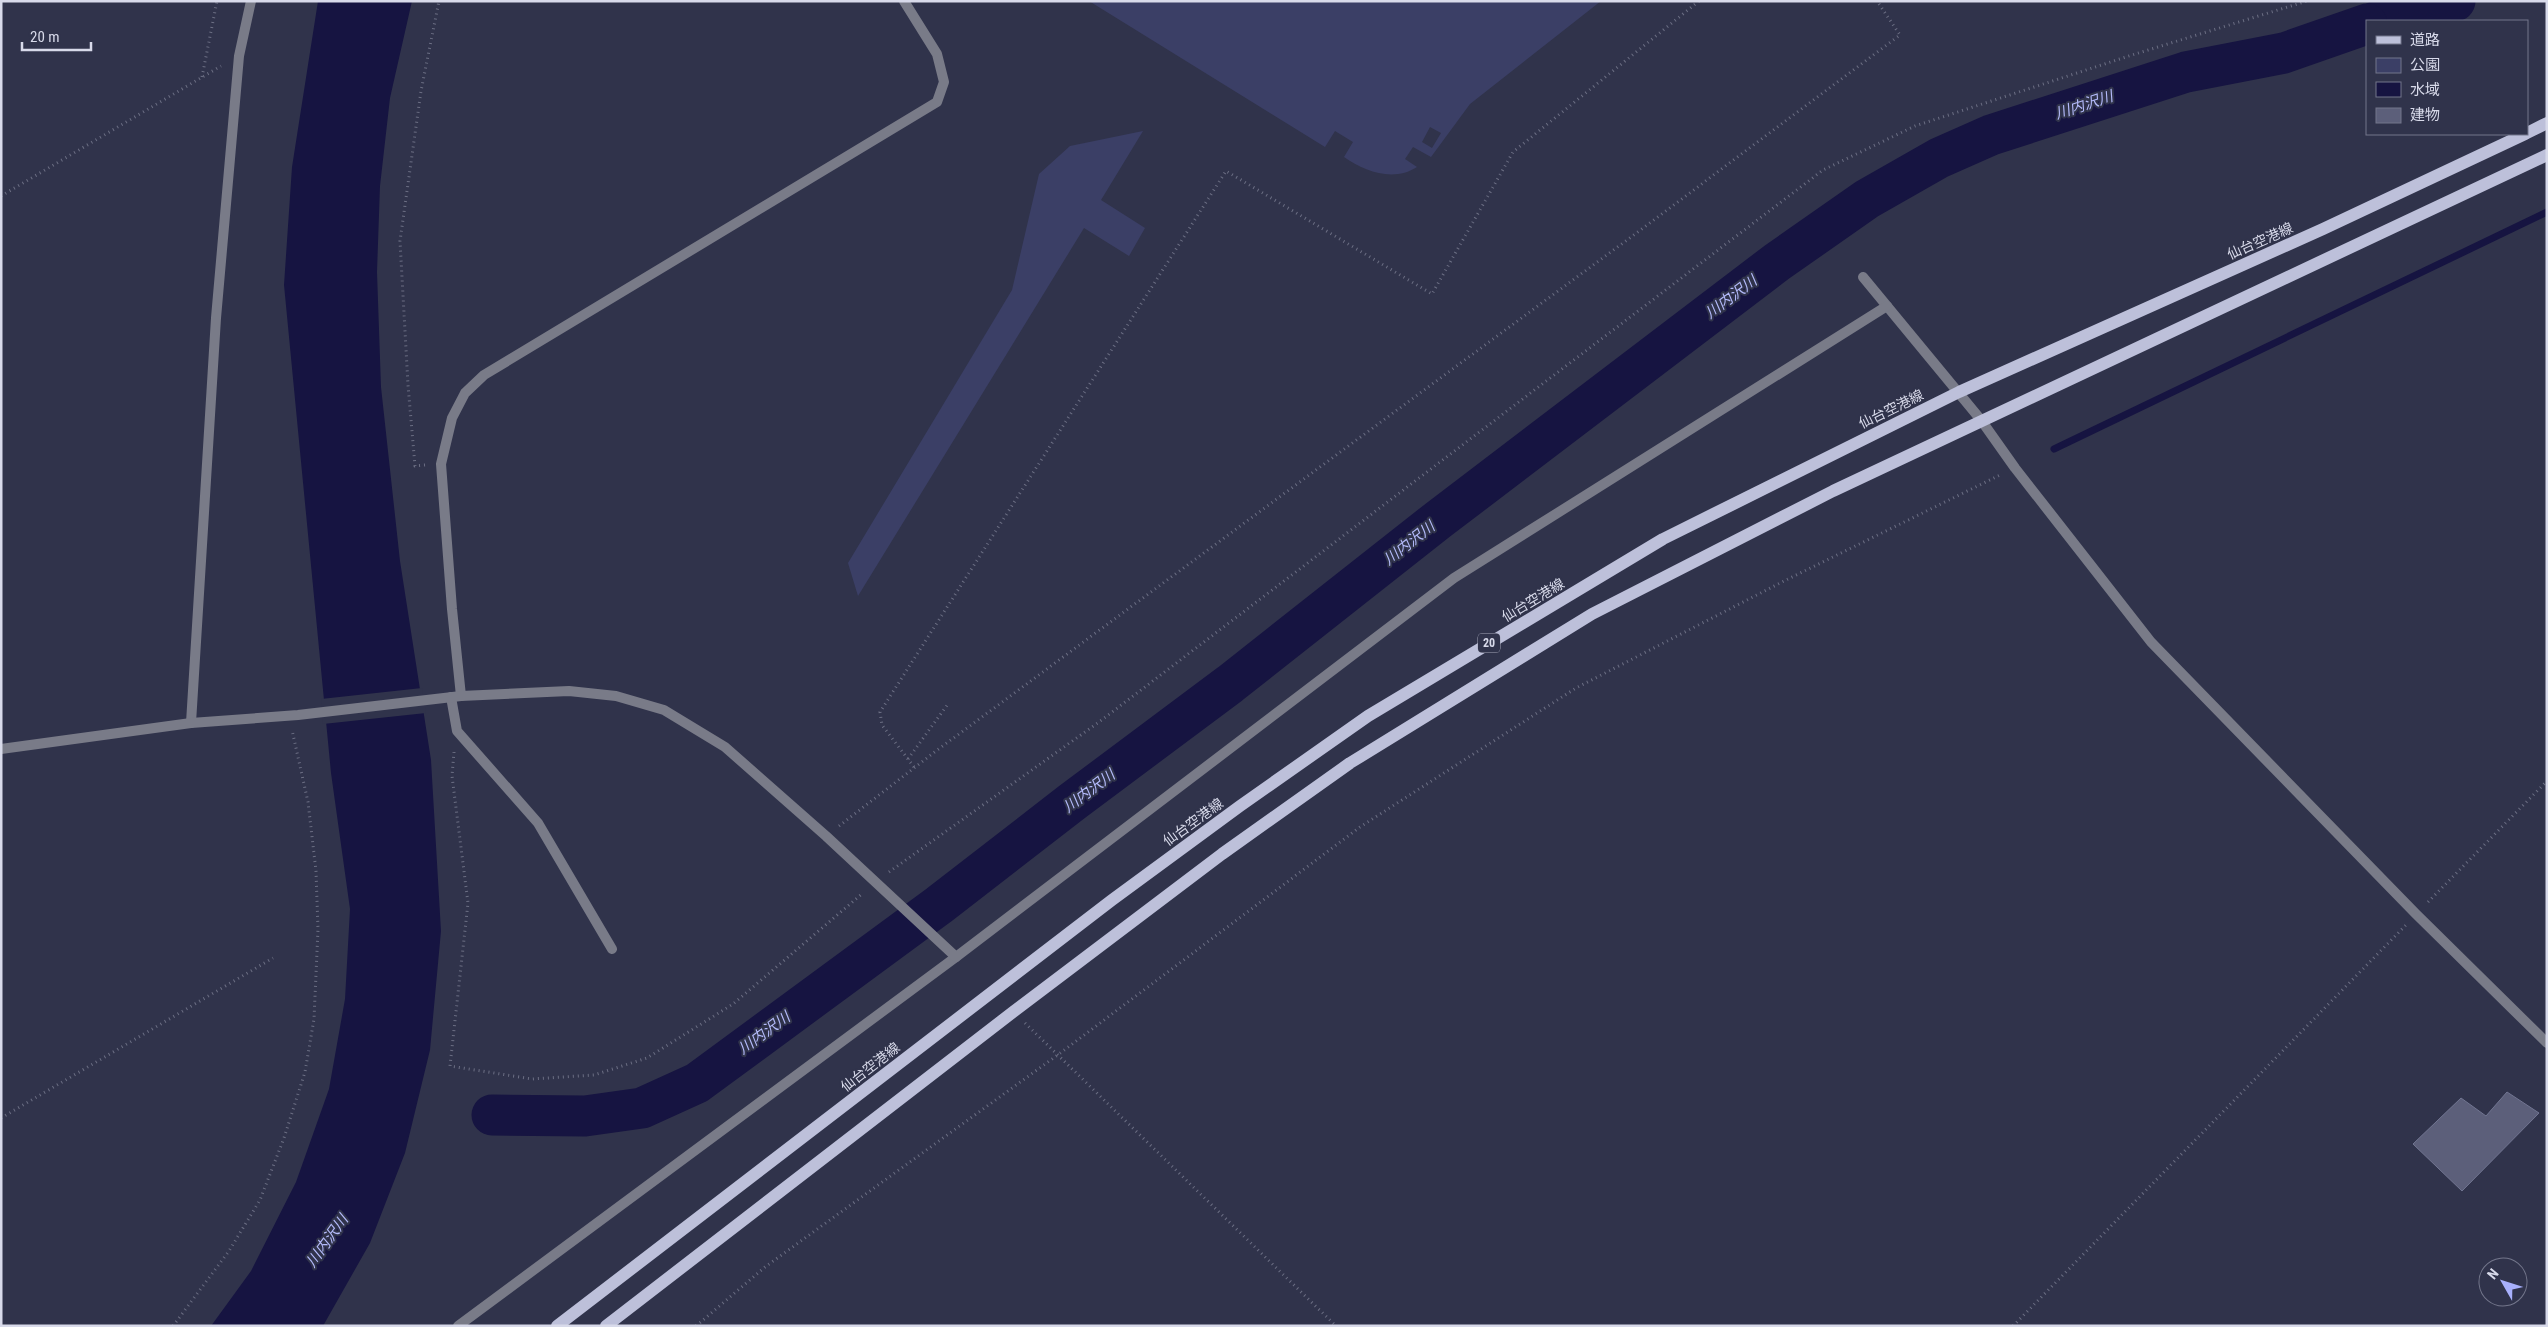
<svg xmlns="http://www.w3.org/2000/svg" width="2548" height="1327" font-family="'Roboto Condensed','Noto Sans JP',sans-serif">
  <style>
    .green { fill: #3b3f66; fill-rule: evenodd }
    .water { fill: #161441 }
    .pier { fill: #30334b }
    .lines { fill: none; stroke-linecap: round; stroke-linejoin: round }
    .stream { stroke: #161441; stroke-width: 7 }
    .river { stroke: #161441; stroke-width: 41 }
    .building { fill: #5c5f7a; stroke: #717591 }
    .path { stroke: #6c6f84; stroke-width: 3; stroke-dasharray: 1 4; stroke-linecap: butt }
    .minor { stroke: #797b88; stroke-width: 10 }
    .tertiary { stroke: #797b88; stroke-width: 10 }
    .primary { stroke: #bdc0da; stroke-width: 12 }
    .labels { text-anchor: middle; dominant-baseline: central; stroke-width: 4; stroke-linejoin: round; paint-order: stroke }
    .shield { fill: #30334b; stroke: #a6a8ba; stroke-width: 1 }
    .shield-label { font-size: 12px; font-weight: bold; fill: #d8daea }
    .street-label { font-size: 14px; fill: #d8daea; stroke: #30334b }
    .water-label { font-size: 15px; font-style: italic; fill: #b4bbfb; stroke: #30334b }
  </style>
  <rect width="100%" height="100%" fill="#30334b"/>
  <g class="green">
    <path d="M1089,1H1601L1470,104L1431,157L1413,147L1405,159L1417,167C1394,182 1365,172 1344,157L1353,142L1335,131L1325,147ZM1430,127L1441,133L1432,148L1422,142Z"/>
    <polygon points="1143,131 1101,200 1145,228 1129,256 1084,228 858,596 848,563 1012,290 1039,174 1070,146"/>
  </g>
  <polygon class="water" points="318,1 412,1 390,98 380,186 377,272 381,387 400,561 431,760 441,931 430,1050 405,1153 370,1243 323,1326 211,1326 251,1271 296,1182 329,1089 345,999 350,909 331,773 284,285 292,167"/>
  <polygon class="pier" points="422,688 426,713 323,724 321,699"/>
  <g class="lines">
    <polyline class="stream" points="2054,449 2547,212"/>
    <g class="river">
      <polyline points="2377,21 2413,9 2455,1"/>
      <polyline points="492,1115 585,1116 642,1108 697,1083 939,905 1072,802 1230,684 1438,520 1777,262 1867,199 1939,158 1991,135 2186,72 2284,53 2367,24"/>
    </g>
  </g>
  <polygon class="building" points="2507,1092 2539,1113 2462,1191 2413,1144 2461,1098 2486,1116"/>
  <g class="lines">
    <g class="path">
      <polyline points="202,77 217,1"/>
      <polyline points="1,196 221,66"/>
      <polyline points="425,465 415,466 408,385 400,241 421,91 439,1"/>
      <polyline points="454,752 452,776 468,903 450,1066 532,1079 594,1075 647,1058 733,1004 863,893"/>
      <polyline points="908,759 948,704"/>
      <polyline points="914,767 882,725 880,712 1226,171 1432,294 1513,152 1699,1"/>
      <polyline points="839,826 936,751 1627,240 1900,35 1877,1"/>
      <polyline points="889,872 1099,722 1823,170 1915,126 2132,55 2307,1"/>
      <polyline points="2428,902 2547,781"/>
      <polyline points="1025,1023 1336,1326"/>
      <polyline points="1,1118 273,958"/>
      <polyline points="173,1326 229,1251 260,1200 284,1138 305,1072 314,1019 318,929 316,871 308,802 292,730"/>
      <polyline points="696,1326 765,1267 1059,1054 1360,827 1576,688 1784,581 2000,475"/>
      <polyline points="2013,1326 2406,925"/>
    </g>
    <g class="minor">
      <polyline points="461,696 452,609 441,464 452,418 465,393 484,375 937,102 944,82 937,54 904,1"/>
      <polyline points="451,697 457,731 538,823 612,949"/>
      <polyline points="458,1326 956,957"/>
    </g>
    <g class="tertiary">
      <polyline points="1863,277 1981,420 2015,468 2151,642 2416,914 2547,1043"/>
      <polyline points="191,723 216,318 239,56 251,1"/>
      <polyline points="1,749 191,723 298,715 461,696 569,691 616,696 664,710 725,747 826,836 956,957 1454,578 1887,306"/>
    </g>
    <g class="primary">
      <polyline points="2527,133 2547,123"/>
      <polyline points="557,1326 1112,900 1240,806 1368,716 1663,539 1959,392 2323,229 2525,134"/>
      <polyline points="606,1326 1013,1012 1222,854 1350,763 1592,614 1833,491 2547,155"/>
    </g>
  </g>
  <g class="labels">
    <rect class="shield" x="1478" y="633.5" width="22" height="19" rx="4"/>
    <g class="shield-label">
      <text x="1489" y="643">20</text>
    </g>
    <g class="street-label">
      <text transform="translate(2260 241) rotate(-24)">仙台空港線</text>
      <text transform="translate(1891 409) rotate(-26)">仙台空港線</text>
      <text transform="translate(1533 600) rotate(-31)">仙台空港線</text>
      <text transform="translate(1193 822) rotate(-36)">仙台空港線</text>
      <text transform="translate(870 1067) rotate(-38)">仙台空港線</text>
    </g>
    <g class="water-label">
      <text transform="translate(2084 105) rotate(-18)">川内沢川</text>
      <text transform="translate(1731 297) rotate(-37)">川内沢川</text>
      <text transform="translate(1409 543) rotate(-38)">川内沢川</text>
      <text transform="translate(1089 791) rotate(-37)">川内沢川</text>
      <text transform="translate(764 1033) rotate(-36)">川内沢川</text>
      <text transform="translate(327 1241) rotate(-54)">川内沢川</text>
    </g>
  </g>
  <rect width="2548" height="1327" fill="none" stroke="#d8daea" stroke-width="5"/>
  <rect x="2366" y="20" width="162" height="115" fill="#30334b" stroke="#73768b"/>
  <rect x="2376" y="36" width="25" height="8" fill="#bdc0da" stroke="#73768b"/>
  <text x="2410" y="45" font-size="15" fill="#d8daea">道路</text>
  <rect x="2376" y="58" width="25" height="15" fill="#3b3f66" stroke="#73768b"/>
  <text x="2410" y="70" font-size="15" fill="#d8daea">公園</text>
  <rect x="2376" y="82" width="25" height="15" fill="#161441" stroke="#73768b"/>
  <text x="2410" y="95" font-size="15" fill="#d8daea">水域</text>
  <rect x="2376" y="108" width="25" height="15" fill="#5c5f7a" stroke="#73768b"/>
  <text x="2410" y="120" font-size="15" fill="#d8daea">建物</text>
  <g transform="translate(2503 1282) rotate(309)"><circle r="24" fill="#30334b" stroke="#73768b"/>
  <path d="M0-4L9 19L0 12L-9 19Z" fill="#a8b0fc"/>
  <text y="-8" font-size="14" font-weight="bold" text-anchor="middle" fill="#d8daea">N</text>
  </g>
  <path d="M22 42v8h69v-8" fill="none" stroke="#d8daea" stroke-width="2.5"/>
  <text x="30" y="42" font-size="15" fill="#d8daea" stroke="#30334b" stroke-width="4" paint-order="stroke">20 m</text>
</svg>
